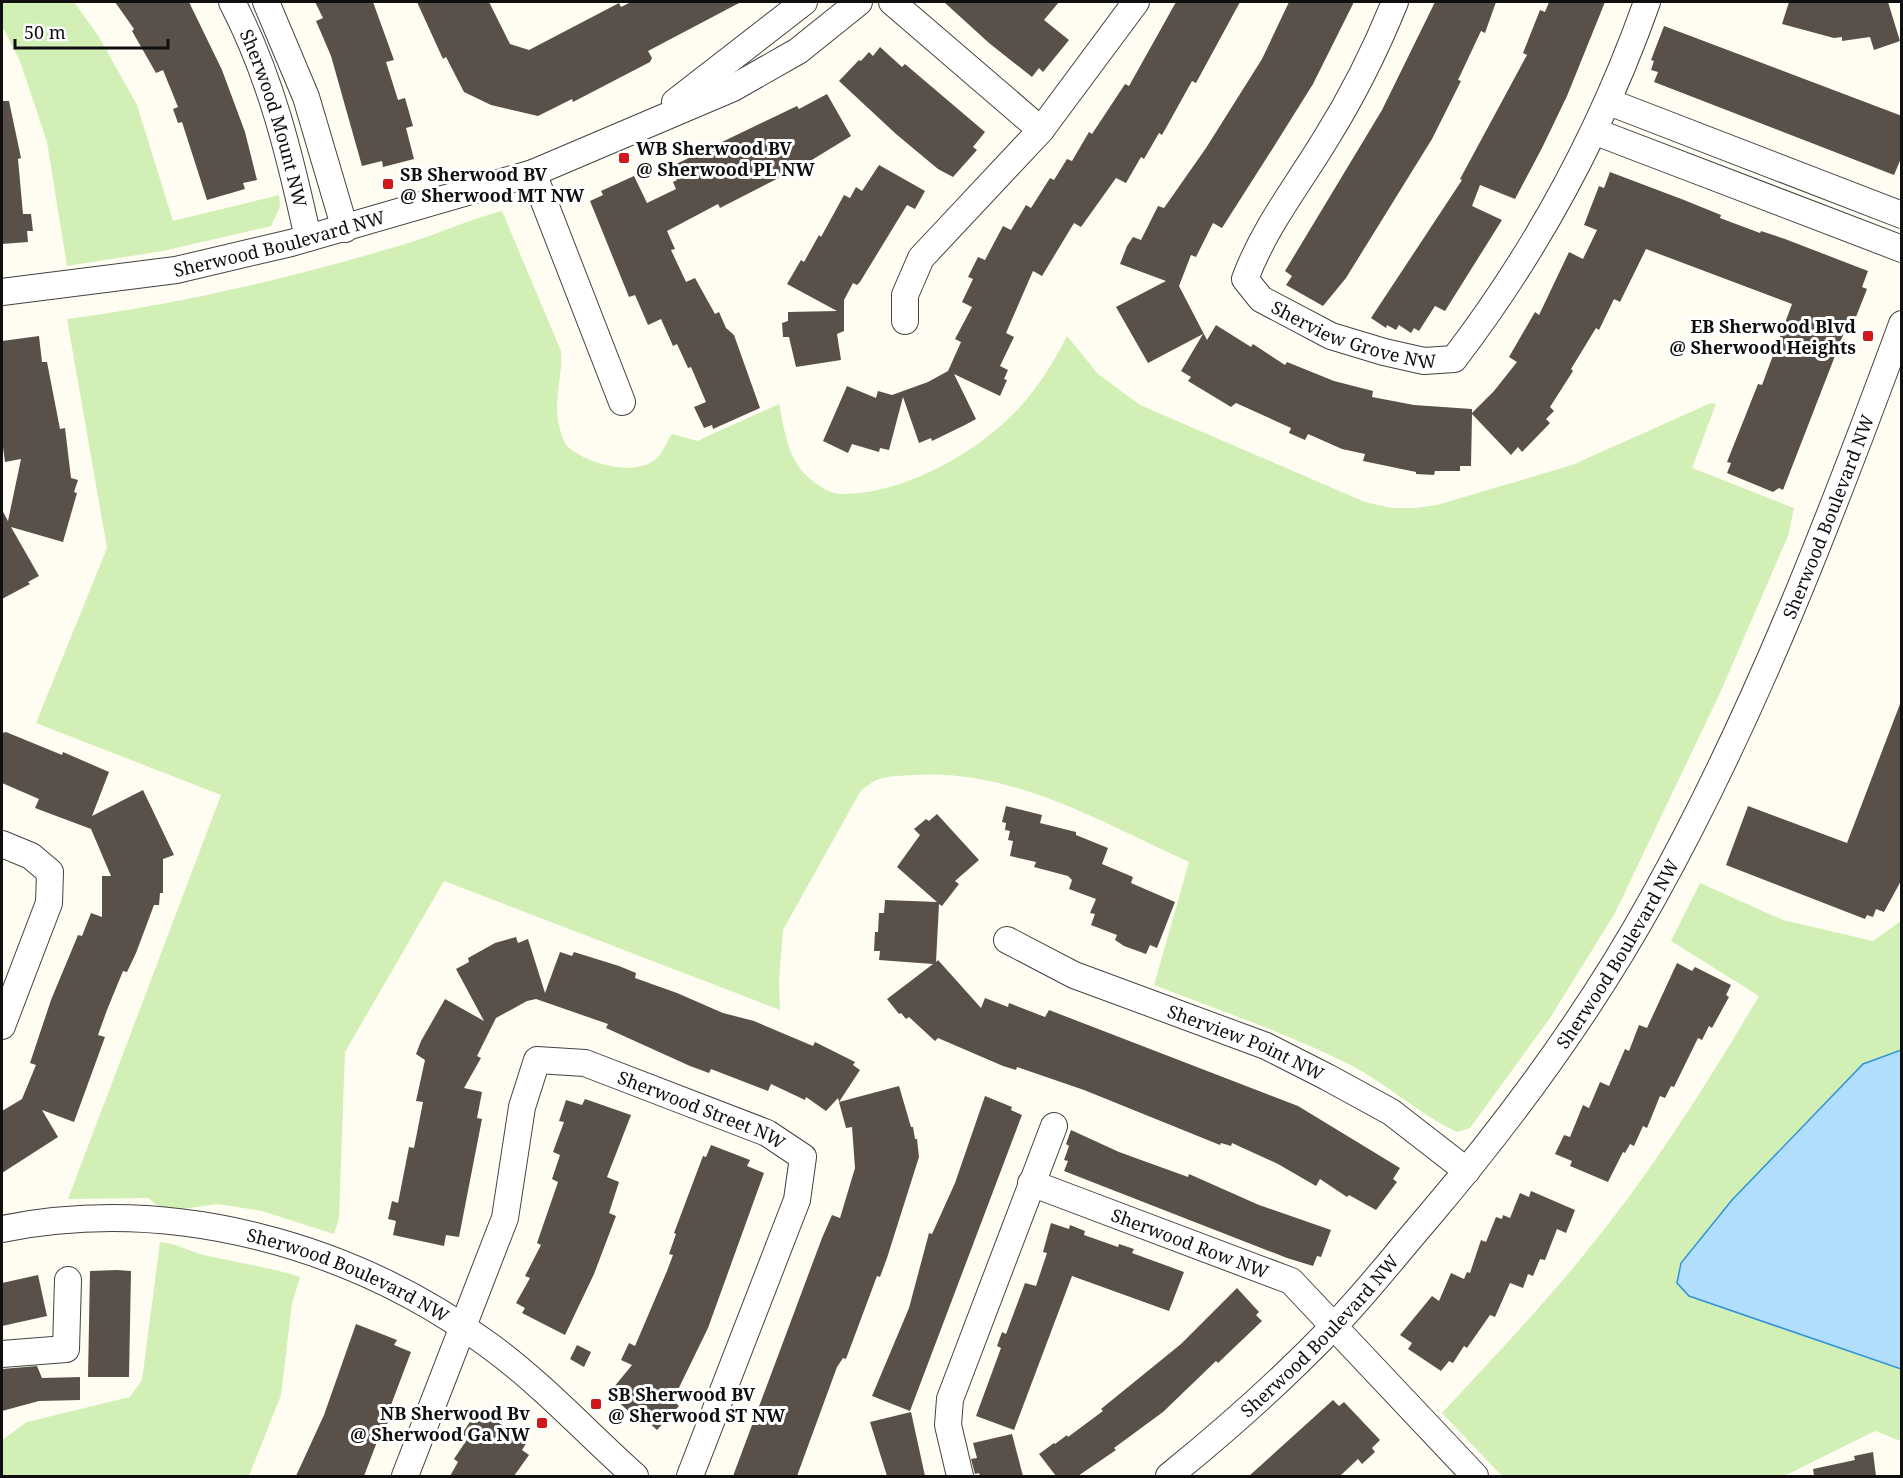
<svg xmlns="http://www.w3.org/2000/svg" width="1903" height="1478" font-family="'Noto Serif',serif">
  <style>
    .park { fill: #d2efb6 }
    .water { fill: #b0defc; stroke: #2f93db; stroke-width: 1.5 }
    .building { fill: #59504a }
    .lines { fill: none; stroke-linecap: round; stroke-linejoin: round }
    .minor-casing { stroke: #424242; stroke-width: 28 }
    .minor { stroke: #fff; stroke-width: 26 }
    .poi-dot { fill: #cf171c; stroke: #fff; stroke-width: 2 }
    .labels { text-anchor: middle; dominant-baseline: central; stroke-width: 6; stroke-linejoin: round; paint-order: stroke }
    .street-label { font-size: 18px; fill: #0f0f0f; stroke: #fff }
    .poi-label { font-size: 18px; font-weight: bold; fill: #0f0f0f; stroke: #fff; text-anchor: start }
  </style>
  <rect width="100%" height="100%" fill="#fffdf2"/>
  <g class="park">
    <polygon points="2,2 74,2 99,37 137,105 173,221 279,195 280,207 271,226 163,251 67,266 47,142 20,61 2,26"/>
    <path d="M502,211L561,351C563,377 552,404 560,429C561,434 564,442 567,446C586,464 636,478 657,458C663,452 667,441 672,434L697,441L779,404C784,427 787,454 803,472C812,482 828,494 842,494C903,495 979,452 1019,408C1038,387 1054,362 1067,336L1098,374L1140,405L1365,502L1391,508H1415L1437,505L1572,465L1711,403L1716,404L1692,468L1794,508L1788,536L1720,693L1615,913L1550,1018L1470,1128L1457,1132C1419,1114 1387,1084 1349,1064C1286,1033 1219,1010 1154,985L1189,862C1102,823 1012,768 914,775C889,777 879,774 860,792L783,930L779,980L780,1010L444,881L345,1052L339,1218L334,1234L262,1211L218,1204L182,1209L159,1207L148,1198L68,1199L221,795L36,723L107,548L67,319C182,304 290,278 402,245C436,235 467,220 502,211Z"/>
    <path d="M1700,883L1783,920L1873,941L1901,921V1441L1875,1431L1784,1476H1502L1442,1413C1489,1362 1538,1311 1582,1257C1649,1176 1706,1086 1759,996L1671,941Z"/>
    <path d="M160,1242C180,1244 189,1252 208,1256C239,1263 270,1267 300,1277L292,1303L281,1395L249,1476H2V1440L27,1422L130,1397L142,1380Z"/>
  </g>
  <polygon class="water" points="1901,1050 1901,1369 1689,1296 1677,1283 1681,1263 1732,1200 1863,1064"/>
  <g class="building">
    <polygon points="115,2 189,2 222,70 245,132 257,180 243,183 245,189 207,200 182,122 178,123 173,109 178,107 163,70 156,73 132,31 134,29"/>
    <polygon points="315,2 373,2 394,60 386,62 398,100 405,98 413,126 406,128 414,159 383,167 382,161 362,166 331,56 316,21 323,18"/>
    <polygon points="417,2 489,2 510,44 529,50 619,3 621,7 631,2 741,2 648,51 652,58 650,62 573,102 572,99 538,116 491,105 464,92 446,57 443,59"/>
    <polygon points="944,2 1059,2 1044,20 1069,40 1043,72 1039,68 1032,77 989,43"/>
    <polygon points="1176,2 1240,2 1196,83 1192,81 1162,135 1159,133 1144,159 1141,157 1126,183 1116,178 1081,227 1074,223 1042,276 1033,271 1006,333 1014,337 1000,366 1008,370 1004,379 1007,380 1000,396 954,374 976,419 965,425 932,441 931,438 919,443 903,397 889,450 880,448 879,452 852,444 848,453 823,441 847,386 876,398 878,391 892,395 928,382 948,371 961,342 955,339 972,307 962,302 973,279 968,277 978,257 985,260 1003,226 1011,230 1026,205 1031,208 1050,178 1054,180 1067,159 1072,161 1089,132 1092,134 1125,84 1129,86"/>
    <polygon points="1289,2 1354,2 1313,84 1273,148 1222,228 1213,223 1196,257 1191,255 1179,286 1207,340 1216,325 1251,347 1253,344 1285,365 1287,362 1334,381 1373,391 1372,397 1414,405 1472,409 1472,413 1494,391 1517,362 1509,357 1535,312 1539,315 1569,252 1583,259 1597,230 1584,225 1599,186 1604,188 1610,172 1684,200 1721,215 1720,218 1760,233 1761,231 1785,239 1868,271 1862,287 1867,289 1852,327 1847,325 1783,490 1779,488 1773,492 1727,473 1731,463 1727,462 1758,384 1762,385 1792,304 1646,249 1620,302 1614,299 1599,330 1596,328 1571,369 1573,371 1550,407 1554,411 1546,419 1550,423 1522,452 1518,447 1511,455 1472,414 1471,466 1460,466 1460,471 1435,471 1434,475 1416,474 1416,472 1363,461 1365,454 1342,449 1308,434 1305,440 1289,433 1291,428 1236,403 1231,407 1188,381 1191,377 1181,371 1203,334 1148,363 1116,307 1166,281 1120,264 1127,246 1133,237 1141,240 1158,206 1164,208 1206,148 1262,59"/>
    <polygon points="1435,2 1496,2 1485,33 1481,31 1458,80 1461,81 1432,139 1346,278 1323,306 1286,285 1292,276 1285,271 1382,110"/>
    <polygon points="1549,2 1605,2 1567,96 1542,148 1515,199 1480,185 1472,206 1502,220 1445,311 1435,306 1419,331 1414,328 1411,333 1399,325 1396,330 1387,325 1386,328 1371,318 1462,180 1460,179 1527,55 1523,53 1540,10 1545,12"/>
    <polygon points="1789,2 1888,2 1900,41 1874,50 1870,37 1842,41 1842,37 1834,38 1782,24"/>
    <polygon points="1664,26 1902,116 1902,156 1894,175 1654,82 1658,72 1651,70 1654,61 1651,60"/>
    <polygon points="880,47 902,67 905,64 985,132 973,147 977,150 953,177 938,169 896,134 839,81 859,60 861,61 869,52 873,56"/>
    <polygon points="827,94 851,136 802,166 720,208 718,204 667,231 675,249 671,250 686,282 695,278 715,314 719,312 726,328 734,335 760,408 713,429 712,425 704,428 694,407 706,402 691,367 688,368 677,344 673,346 661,319 648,325 635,295 629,297 590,201 603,195 601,191 634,176 647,203 676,189 673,182 677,180 670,167 797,106 799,109"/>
    <polygon points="2,101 9,101 21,158 18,159 23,214 31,214 33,231 27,231 28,242 2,244"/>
    <polygon points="879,165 925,191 915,209 907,205 860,282 857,285 853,283 844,300 844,331 837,334 841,360 796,367 789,337 783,337 782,323 788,321 788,312 837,311 787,284 801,260 804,262 819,235 821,237 844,195 850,198 856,187 862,191"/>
    <polygon points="39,336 42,362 47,362 60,429 65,428 71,478 78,480 74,492 77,493 63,542 11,527 39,576 28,582 30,584 2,599 2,510 8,521 21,459 5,462 2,440 2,341"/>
    <polygon points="1900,704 1902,879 1884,912 1876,909 1873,917 1867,915 1865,919 1726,865 1748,806 1847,843"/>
    <polygon points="6,732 62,755 63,752 109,772 92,816 143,790 174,855 163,859 163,893 160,893 159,905 154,905 136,953 127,972 123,971 107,1010 98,1035 105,1037 74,1122 42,1110 58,1137 2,1173 2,1111 22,1099 36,1065 30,1063 51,1000 78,935 82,936 91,913 102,917 102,876 111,876 91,829 35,808 39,799 2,783 2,733"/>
    <polygon points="1006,806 1042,815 1040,823 1076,832 1076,835 1108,848 1102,864 1133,877 1131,883 1175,902 1157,948 1150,945 1146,954 1124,946 1115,940 1117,935 1091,925 1095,914 1090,913 1096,899 1069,889 1072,880 1068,876 1034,867 1036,862 1010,856 1013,841 1008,840 1010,831 1005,830 1006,823 1002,822"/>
    <polygon points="937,814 979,860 955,881 959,884 942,906 939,904 936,962 938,960 981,1008 985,998 1008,1007 1009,1003 1045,1017 1049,1010 1298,1106 1400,1168 1393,1179 1397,1182 1376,1210 1349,1195 1347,1197 1320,1179 1316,1186 1278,1164 1232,1143 1231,1146 1221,1143 1220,1145 1084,1090 1017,1067 1016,1070 1003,1066 938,1038 935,1041 909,1017 906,1019 901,1013 899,1014 887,999 933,964 879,960 880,951 874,951 875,932 878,932 879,913 884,913 885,900 937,902 897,867 920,835 914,829 926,819 929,821"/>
    <polygon points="516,937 518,943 528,939 545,993 560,952 572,956 574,952 619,966 636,973 635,978 677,993 723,1013 754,1021 813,1046 815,1042 855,1062 853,1065 860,1070 839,1102 838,1098 826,1111 806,1097 805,1100 771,1084 768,1091 711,1069 709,1073 690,1066 606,1028 608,1024 536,999 527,1001 496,1018 477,1056 481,1058 464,1088 482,1092 477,1118 482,1119 459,1237 446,1235 444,1246 393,1235 396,1221 388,1219 392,1201 398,1203 409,1147 414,1148 423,1102 416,1101 425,1060 416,1054 421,1041 445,999 484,1021 456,969 469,962 468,958 495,943"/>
    <polygon points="1677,963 1692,971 1695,967 1731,985 1726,995 1729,997 1712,1028 1709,1026 1702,1040 1698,1038 1674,1087 1671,1086 1665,1098 1660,1096 1647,1128 1643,1126 1634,1146 1630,1144 1625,1153 1623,1152 1608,1182 1570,1166 1572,1161 1555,1154 1564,1135 1570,1137 1583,1105 1589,1108 1600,1082 1609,1086 1625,1049 1629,1051 1639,1025 1647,1028"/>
    <polygon points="899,1086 911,1127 913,1127 915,1139 917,1139 919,1157 887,1258 880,1277 877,1276 846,1359 843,1358 837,1367 797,1476 733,1476 822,1238 832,1215 840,1218 855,1168 852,1127 846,1128 839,1102"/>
    <polygon points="985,1096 1012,1107 1011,1110 1022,1115 910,1411 872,1396 909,1308 929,1233 932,1234 955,1183"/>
    <polygon points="585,1099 631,1115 607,1177 619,1182 609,1213 616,1216 594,1274 565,1335 522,1313 525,1308 516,1303 530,1278 525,1276 541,1245 537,1243 558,1182 552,1179 560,1155 553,1152 564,1122 559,1121 566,1100 582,1105"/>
    <polygon points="1071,1130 1119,1152 1188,1177 1189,1174 1259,1205 1331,1230 1321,1257 1317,1256 1313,1266 1287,1258 1064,1171 1068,1161 1064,1160 1069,1146 1066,1144"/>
    <polygon points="711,1145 750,1160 747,1166 764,1173 708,1328 673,1400 679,1406 657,1430 644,1418 640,1422 609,1393 632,1365 621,1360 629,1343 635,1346 667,1271 673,1255 669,1254 676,1234 674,1233 703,1156 706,1157"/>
    <polygon points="1531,1191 1575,1210 1566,1233 1557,1229 1545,1260 1540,1259 1533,1276 1528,1274 1523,1288 1510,1283 1495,1317 1490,1315 1467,1348 1464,1346 1453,1363 1449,1361 1441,1371 1408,1349 1412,1343 1400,1335 1432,1296 1439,1301 1451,1273 1464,1279 1467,1272 1470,1273 1481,1240 1486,1242 1496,1217 1502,1219 1503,1215 1510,1218 1520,1193 1529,1197"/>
    <polygon points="1051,1223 1069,1229 1070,1225 1085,1231 1084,1235 1118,1247 1119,1244 1134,1249 1132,1253 1184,1272 1169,1311 1072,1276 1014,1430 976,1416 1001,1348 997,1346 1002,1332 1006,1334 1025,1283 1036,1286 1047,1253 1043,1252"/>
    <polygon points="117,1270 131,1271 129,1377 88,1377 90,1271"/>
    <polygon points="38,1275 47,1316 2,1326 2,1283"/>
    <polygon points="1237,1288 1259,1312 1256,1315 1262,1321 1218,1363 1216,1361 1163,1412 1114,1448 1116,1450 1078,1476 1056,1476 1039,1454 1054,1443 1055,1444 1067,1435 1068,1437 1103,1411 1101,1409 1181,1344"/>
    <polygon points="356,1324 397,1340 394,1345 411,1352 391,1405 394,1406 386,1427 383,1426 364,1476 296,1476 324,1415"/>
    <polygon points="577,1345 591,1352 584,1367 570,1359"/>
    <polygon points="37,1366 42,1378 80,1377 80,1400 39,1401 2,1411 2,1369"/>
    <polygon points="1333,1400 1339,1406 1344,1402 1380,1440 1372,1448 1375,1452 1362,1464 1358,1459 1340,1476 1249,1476"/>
    <polygon points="911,1412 925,1476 887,1476 870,1422"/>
    <polygon points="475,1414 486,1422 490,1417 527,1442 522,1450 529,1455 514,1476 450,1476 458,1462 454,1459 468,1438 462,1434"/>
    <polygon points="1012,1434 1023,1476 980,1476 979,1473 975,1474 971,1459 977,1458 973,1443"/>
    <polygon points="1873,1452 1876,1476 1814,1476 1813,1469 1855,1460 1854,1456"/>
  </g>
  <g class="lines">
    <defs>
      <g id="minor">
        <path id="s1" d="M232,2C271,77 290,156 308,238"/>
        <polyline points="266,2 306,97 345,229"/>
        <polyline points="892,2 1041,130"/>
        <path id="s2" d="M1395,2C1376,49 1352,97 1325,140C1297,186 1264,228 1245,279L1261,299L1331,336L1384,352L1424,361L1454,359C1538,249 1601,132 1647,2"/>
        <polyline points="675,102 804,2"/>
        <polyline points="1609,102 1902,215"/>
        <polyline points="1596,132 1902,249"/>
        <polyline points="533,173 622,402"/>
        <path id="s3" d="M2,292L176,270L291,243L533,173L733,88L798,51L859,2"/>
        <polyline points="905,321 905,295 921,258 1041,130 1136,2"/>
        <polyline points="2,844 31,856 50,872 49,903 2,1026"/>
        <path id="s4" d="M1007,940L1074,975L1266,1046L1327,1077L1391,1112L1467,1171"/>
        <path id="s5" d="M1031,1183L1291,1281L1475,1476"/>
        <path id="s6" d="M2,1229C171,1195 352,1244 490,1346C542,1384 587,1433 635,1476"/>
        <polyline points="2,1354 66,1349 68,1280"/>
        <path id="s7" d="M405,1476L505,1218L522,1107L537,1060L585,1063L767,1133L803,1157L797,1200L690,1476"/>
        <polyline points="960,1476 948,1425 950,1399 1054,1126"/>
        <path id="s8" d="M1169,1476C1226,1430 1282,1380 1333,1327C1367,1292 1397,1253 1429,1216C1513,1117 1590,1012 1653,898C1754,717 1830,519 1902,324"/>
      </g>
    </defs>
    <use href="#minor" class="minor-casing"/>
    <use href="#minor" class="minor"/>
  </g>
  <g class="poi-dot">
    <rect x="618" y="152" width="12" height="12" rx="3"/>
    <rect x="382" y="178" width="12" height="12" rx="3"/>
    <rect x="1862" y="330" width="12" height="12" rx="3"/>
    <rect x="590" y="1398" width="12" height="12" rx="3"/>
    <rect x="536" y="1417" width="12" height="12" rx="3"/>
  </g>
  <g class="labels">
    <g class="street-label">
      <text stroke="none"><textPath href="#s1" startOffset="124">Sherwood Mount NW</textPath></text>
      <text stroke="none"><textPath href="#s3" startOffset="282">Sherwood Boulevard NW</textPath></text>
      <text stroke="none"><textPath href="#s2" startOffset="442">Sherview Grove NW</textPath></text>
      <text stroke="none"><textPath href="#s8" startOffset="1178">Sherwood Boulevard NW</textPath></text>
      <text stroke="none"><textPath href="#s8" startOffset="692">Sherwood Boulevard NW</textPath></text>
      <text stroke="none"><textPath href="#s4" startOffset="260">Sherview Point NW</textPath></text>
      <text stroke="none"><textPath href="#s7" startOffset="612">Sherwood Street NW</textPath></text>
      <text stroke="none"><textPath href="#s5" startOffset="170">Sherwood Row NW</textPath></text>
      <text stroke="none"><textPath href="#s6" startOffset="356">Sherwood Boulevard NW</textPath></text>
      <text stroke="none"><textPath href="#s8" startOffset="206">Sherwood Boulevard NW</textPath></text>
    </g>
    <g class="poi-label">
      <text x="636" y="148">WB Sherwood BV<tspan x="636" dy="21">@ Sherwood PL NW</tspan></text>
      <text x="400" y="174">SB Sherwood BV<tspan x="400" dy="21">@ Sherwood MT NW</tspan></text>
      <text x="1856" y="326" text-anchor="end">EB Sherwood Blvd<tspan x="1856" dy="21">@ Sherwood Heights</tspan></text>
      <text x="608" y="1394">SB Sherwood BV<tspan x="608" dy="21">@ Sherwood ST NW</tspan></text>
      <text x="530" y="1413" text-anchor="end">NB Sherwood Bv<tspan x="530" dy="21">@ Sherwood Ga NW</tspan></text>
    </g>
  </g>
  <rect width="1903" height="1478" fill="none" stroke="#0f0f0f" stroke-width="6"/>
  <path d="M15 39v9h153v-9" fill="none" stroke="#0f0f0f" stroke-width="3"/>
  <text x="24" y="39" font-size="18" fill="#0f0f0f" stroke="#ffffff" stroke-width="4.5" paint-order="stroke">50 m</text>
</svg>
